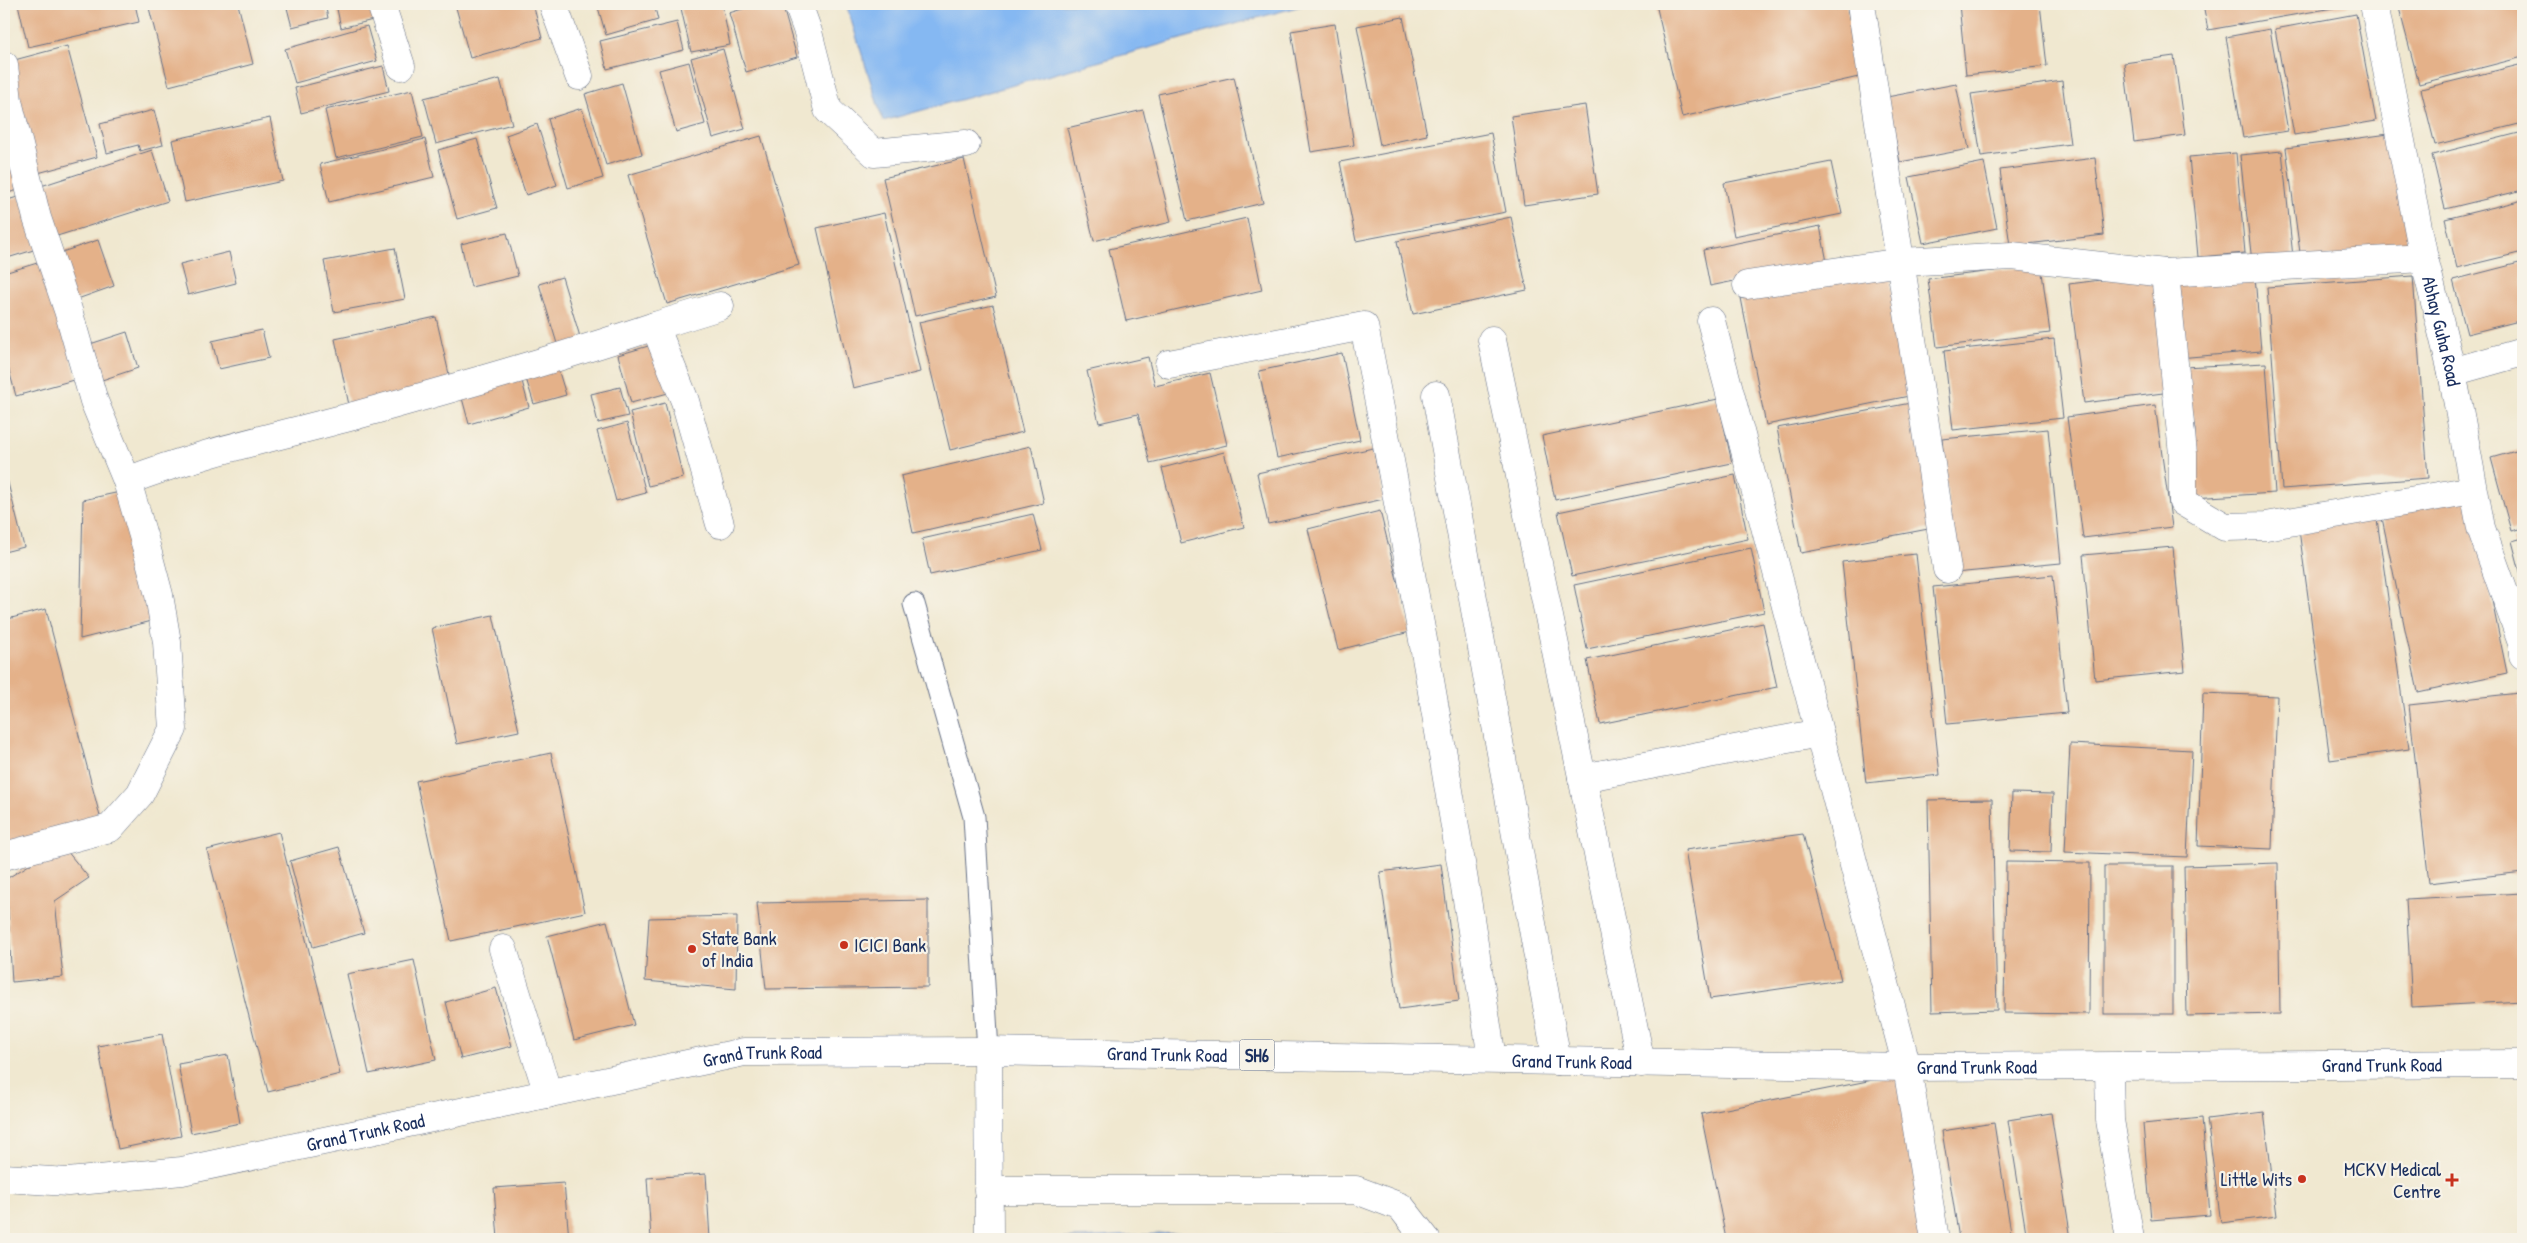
<svg xmlns="http://www.w3.org/2000/svg" width="2527" height="1243" font-family="'Patrick Hand',sans-serif">
  <style>
    .water { fill: #85b8f2; stroke: #5074a8 }
    .building { fill: #e4b189 }
    .lines { fill: none; stroke-linecap: round; stroke-linejoin: round }
    .lane-casing { stroke: #667086; stroke-width: 23 }
    .street-casing { stroke: #667086; stroke-width: 29 }
    .primary-casing { stroke: #667086; stroke-width: 29 }
    .lane { stroke: #fff; stroke-width: 21 }
    .street { stroke: #fff; stroke-width: 28 }
    .primary { stroke: #fff; stroke-width: 28 }
    .poi-dot { fill: #c8321e; stroke: #f7f3e8; stroke-width: 2 }
    .labels { text-anchor: middle; dominant-baseline: central; stroke-width: 4.5; stroke-linejoin: round; paint-order: stroke }
    .shield { fill: #f7f3e8; stroke: #5d6a87; stroke-width: 1 }
    .shield-label { font-size: 18px; font-weight: bold; fill: #1b2f5e }
    .street-label { font-size: 19px; fill: #1b2f5e; stroke: #f7f3e8 }
    .poi-label { font-size: 19px; fill: #1b2f5e; stroke: #f7f3e8; text-anchor: start }
  </style>
  <rect width="100%" height="100%" fill="#f7f3e8"/>
  <filter id="ink" filterUnits="userSpaceOnUse"><feTurbulence type="fractalNoise" baseFrequency=".02" numOctaves="2"/><feDisplacementMap in="SourceGraphic" scale="10" xChannelSelector="R" yChannelSelector="G"/><feConvolveMatrix kernelMatrix="1 2 1 2 8 2 1 2 1" color-interpolation-filters="sRGB"/></filter>
  <filter id="wash" filterUnits="userSpaceOnUse"><feTurbulence type="fractalNoise" baseFrequency=".0096" numOctaves="4" result="noise"/><feDisplacementMap in="SourceGraphic" scale="20" xChannelSelector="R" yChannelSelector="G"/><feGaussianBlur stdDeviation="1.12" result="paint"/><feColorMatrix in="noise" values="0 0 0 0 0 0 0 0 0 0 0 0 0 0 0 0 0 1.4 0 .05"/><feComposite in="paint" operator="in"/></filter>
  <g filter="url(#wash)">
    <rect width="100%" height="100%" fill="#f0e8d0"/>
    <g class="water">
      <polygon points="846,4 1308,4 883,121"/>
      <polygon points="1180,1233 1181,1239 1055,1239"/>
      <polygon points="1198,1236 1371,1236 1371,1239 1199,1239"/>
    </g>
    <g id="blocks">
      <g class="building">
        <polygon points="18,4 135,4 139,22 28,47"/>
        <polygon points="148,4 238,4 253,64 169,86"/>
        <polygon points="286,4 325,4 328,18 292,27"/>
        <polygon points="336,4 373,4 377,19 341,28"/>
        <polygon points="455,4 533,4 542,38 470,58"/>
        <polygon points="597,4 654,4 658,20 606,35"/>
        <polygon points="680,4 722,4 730,45 691,52"/>
        <polygon points="759,4 782,4 797,57 746,72 729,13"/>
        <polygon points="1656,4 1846,4 1863,76 1682,117"/>
        <polygon points="1959,4 2040,4 2047,66 1966,75"/>
        <polygon points="2203,4 2350,4 2350,5 2208,30"/>
        <polygon points="2398,4 2523,4 2523,57 2419,84"/>
        <polygon points="2356,14 2376,121 2294,135 2275,29"/>
        <polygon points="1403,17 1427,135 1380,145 1357,26"/>
        <polygon points="677,22 684,50 607,69 600,41"/>
        <polygon points="1335,24 1354,145 1311,152 1291,31"/>
        <polygon points="367,26 377,61 295,83 285,49"/>
        <polygon points="2270,29 2288,131 2243,138 2226,37"/>
        <polygon points="67,46 97,157 38,173 7,62"/>
        <polygon points="723,49 745,129 713,138 691,58"/>
        <polygon points="2174,56 2185,135 2134,142 2124,63"/>
        <polygon points="689,62 705,124 676,132 659,70"/>
        <polygon points="2523,64 2523,123 2435,145 2421,89"/>
        <polygon points="383,66 389,91 301,113 295,88"/>
        <polygon points="1234,77 1263,203 1187,221 1158,94"/>
        <polygon points="500,79 512,124 436,144 424,98"/>
        <polygon points="2062,81 2070,144 1981,156 1971,94"/>
        <polygon points="622,83 642,154 606,165 585,94"/>
        <polygon points="1956,84 1969,149 1900,162 1887,97"/>
        <polygon points="412,90 423,137 336,158 325,110"/>
        <polygon points="1585,105 1598,194 1524,205 1511,116"/>
        <polygon points="582,108 603,178 568,188 548,119"/>
        <polygon points="154,110 163,145 140,151 138,145 107,153 100,124"/>
        <polygon points="1143,110 1171,222 1094,241 1067,128"/>
        <polygon points="270,118 283,181 185,202 172,140"/>
        <polygon points="537,124 557,185 526,195 506,135"/>
        <polygon points="2523,132 2523,190 2445,209 2432,155"/>
        <polygon points="1491,133 1506,212 1356,241 1340,162"/>
        <polygon points="2396,133 2411,246 2301,260 2286,148"/>
        <polygon points="761,136 799,265 667,304 628,175"/>
        <polygon points="425,139 434,177 329,202 320,164"/>
        <polygon points="477,139 497,208 457,219 438,150"/>
        <polygon points="152,150 168,201 54,237 38,187"/>
        <polygon points="2282,151 2293,257 2252,262 2240,155"/>
        <polygon points="2236,153 2245,253 2198,257 2189,157"/>
        <polygon points="2095,158 2104,235 2010,246 2000,170"/>
        <polygon points="964,159 996,297 915,316 883,178"/>
        <polygon points="15,161 22,189 4,194 4,165"/>
        <polygon points="1831,162 1842,214 1734,236 1724,183"/>
        <polygon points="1984,162 1997,228 1923,243 1909,177"/>
        <polygon points="21,196 37,249 4,259 4,201"/>
        <polygon points="2523,200 2523,252 2457,268 2445,219"/>
        <polygon points="884,213 920,372 853,388 817,228"/>
        <polygon points="1511,217 1527,290 1413,314 1397,241"/>
        <polygon points="1247,218 1262,290 1126,321 1109,249"/>
        <polygon points="1820,226 1827,262 1710,286 1703,250"/>
        <polygon points="507,233 518,276 471,287 461,244"/>
        <polygon points="98,240 114,286 69,302 53,255"/>
        <polygon points="395,248 405,299 334,312 324,261"/>
        <polygon points="229,252 236,283 188,295 180,264"/>
        <polygon points="44,261 77,379 16,396 4,352 4,273"/>
        <polygon points="2523,262 2523,320 2467,334 2453,280"/>
        <polygon points="2041,265 2050,333 1937,347 1928,279"/>
        <polygon points="1888,268 1914,395 1766,425 1741,298"/>
        <polygon points="2156,273 2171,392 2084,403 2069,284"/>
        <polygon points="2255,276 2261,351 2178,358 2171,283"/>
        <polygon points="2413,276 2428,478 2282,489 2267,287"/>
        <polygon points="562,277 581,340 558,347 539,284"/>
        <polygon points="993,305 1023,432 950,450 919,322"/>
        <polygon points="436,317 451,383 349,405 335,339"/>
        <polygon points="262,330 269,358 219,369 212,341"/>
        <polygon points="127,332 138,368 96,382 84,346"/>
        <polygon points="2054,339 2063,418 1953,430 1944,351"/>
        <polygon points="655,344 668,393 631,403 618,355"/>
        <polygon points="1342,353 1360,440 1277,458 1259,371"/>
        <polygon points="1148,357 1155,386 1210,373 1227,445 1150,463 1138,414 1099,423 1087,371"/>
        <polygon points="555,359 566,395 534,404 523,369"/>
        <polygon points="2266,363 2275,493 2192,498 2195,430 2183,367"/>
        <polygon points="519,370 529,407 469,424 459,387"/>
        <polygon points="620,387 628,416 598,423 591,394"/>
        <polygon points="1718,399 1732,463 1555,500 1542,436"/>
        <polygon points="1916,402 1939,527 1801,553 1777,428"/>
        <polygon points="665,403 683,478 648,486 630,412"/>
        <polygon points="2155,405 2172,527 2083,538 2067,417"/>
        <polygon points="627,423 646,493 616,501 597,431"/>
        <polygon points="2048,429 2061,563 1955,573 1942,439"/>
        <polygon points="1031,446 1044,503 913,533 901,476"/>
        <polygon points="1373,448 1384,499 1268,524 1257,473"/>
        <polygon points="2523,449 2523,528 2511,531 2491,458"/>
        <polygon points="1224,452 1244,527 1181,543 1162,468"/>
        <polygon points="4,467 24,547 4,552"/>
        <polygon points="1735,475 1748,539 1572,576 1558,512"/>
        <polygon points="120,492 156,620 80,639 83,500"/>
        <polygon points="2470,494 2507,673 2418,692 2381,513"/>
        <polygon points="1380,511 1410,632 1338,650 1308,529"/>
        <polygon points="1033,514 1042,550 930,575 922,539"/>
        <polygon points="2377,519 2409,749 2330,760 2299,530"/>
        <polygon points="2523,538 2523,583 2512,541"/>
        <polygon points="2173,547 2185,671 2095,680 2083,555"/>
        <polygon points="1751,548 1764,612 1587,649 1574,585"/>
        <polygon points="1916,554 1940,775 1866,783 1842,562"/>
        <polygon points="2053,575 2067,713 1947,724 1933,587"/>
        <polygon points="46,609 102,824 4,850 4,620"/>
        <polygon points="493,615 519,731 457,744 432,628"/>
        <polygon points="1763,623 1777,687 1600,724 1587,660"/>
        <polygon points="2203,693 2277,696 2272,849 2198,846"/>
        <polygon points="2519,693 2523,729 2523,872 2429,883 2409,705"/>
        <polygon points="2070,744 2192,750 2187,857 2065,852"/>
        <polygon points="551,753 585,912 451,941 416,781"/>
        <polygon points="2012,793 2053,794 2051,852 2010,851"/>
        <polygon points="1992,799 1997,1010 1932,1012 1928,800"/>
        <polygon points="279,832 340,1074 268,1092 207,850"/>
        <polygon points="1803,834 1841,980 1710,999 1685,850"/>
        <polygon points="62,845 89,878 55,901 63,977 12,982 6,879"/>
        <polygon points="339,847 364,933 313,947 290,861"/>
        <polygon points="2006,862 2090,863 2089,1014 2004,1013"/>
        <polygon points="2278,863 2280,1014 2187,1016 2184,866"/>
        <polygon points="1441,864 1459,1001 1399,1009 1380,872"/>
        <rect x="2104" y="866" width="69" height="148"/>
        <polygon points="2523,893 2523,1001 2412,1007 2406,899"/>
        <polygon points="928,900 928,987 766,989 757,903"/>
        <polygon points="737,916 736,989 645,981 649,918"/>
        <polygon points="607,921 634,1025 574,1040 547,936"/>
        <polygon points="414,960 436,1060 369,1074 347,974"/>
        <polygon points="496,988 512,1046 461,1059 446,1002"/>
        <polygon points="162,1034 181,1136 118,1149 98,1046"/>
        <polygon points="228,1055 240,1123 191,1133 178,1064"/>
        <polygon points="1898,1075 1931,1239 1726,1239 1701,1114"/>
        <polygon points="2264,1112 2277,1216 2221,1223 2207,1119"/>
        <polygon points="2051,1113 2071,1239 2027,1239 2008,1120"/>
        <polygon points="2202,1118 2210,1215 2151,1220 2143,1124"/>
        <polygon points="1994,1123 2012,1239 1959,1239 1942,1131"/>
        <polygon points="706,1174 710,1239 651,1239 647,1178"/>
        <polygon points="564,1183 569,1239 498,1239 494,1188"/>
      </g>
    </g>
  </g>
  <g filter="url(#ink)">
    <use href="#blocks" fill-opacity="0" stroke="#667086" stroke-width="1"/>
    <g class="lines">
      <defs>
        <polyline id="lane" points="914,604 974,817 988,1051"/>
        <g id="street">
          <polyline points="381,4 401,66"/>
          <polyline points="553,4 579,76"/>
          <polyline points="798,4 808,32 828,110 874,153 966,144"/>
          <polyline points="1861,4 1947,569"/>
          <path id="s1" d="M2374,4L2424,258L2452,372L2481,528L2522,642L2523,655"/>
          <polyline points="4,65 8,101 37,218 68,310 94,401 127,481 146,546 159,595 167,642 173,729 140,794 110,828 4,856"/>
          <polyline points="2165,273 2183,454 2183,502 2225,527 2266,526 2473,490"/>
          <polyline points="1747,285 1901,262 2012,256 2165,273 2424,258"/>
          <polyline points="1711,321 1907,1067 1935,1239"/>
          <polyline points="655,326 720,306"/>
          <polyline points="1492,340 1641,1063"/>
          <path d="M1169,364L1364,326C1412,569 1455,814 1492,1059"/>
          <polyline points="2452,372 2523,352"/>
          <polyline points="1436,395 1557,1061"/>
          <path d="M127,481C202,452 280,436 357,415C457,387 557,359 655,326L685,401L720,524"/>
          <polyline points="1582,778 1819,733"/>
          <polyline points="503,949 548,1094"/>
          <polyline points="988,1051 989,1239"/>
          <polyline points="2109,1068 2110,1120 2130,1239"/>
          <polyline points="988,1190 1356,1190 1401,1207 1426,1239"/>
        </g>
        <g id="primary">
          <path id="s2" d="M4,1178L68,1182L182,1171L744,1052L988,1051L1907,1067L2523,1064"/>
        </g>
      </defs>
      <use href="#lane" class="lane-casing"/>
      <use href="#street" class="street-casing"/>
      <use href="#primary" class="primary-casing"/>
      <use href="#lane" class="lane"/>
      <use href="#street" class="street"/>
      <use href="#primary" class="primary"/>
    </g>
  </g>
  <g class="poi-dot">
    <circle cx="844" cy="945" r="5"/>
    <circle cx="692" cy="949" r="5"/>
    <circle cx="2302" cy="1179" r="5"/>
    <path d="M2449.5 1172.5h5v5h5v5h-5v5h-5v-5h-5v-5h5z"/>
  </g>
  <g class="labels">
    <rect class="shield" x="1239.5" y="1039.5" width="35" height="31" rx="4"/>
    <g class="shield-label">
      <text x="1257" y="1055">SH6</text>
    </g>
    <g class="street-label">
      <text stroke="none"><textPath href="#s1" startOffset="334">Abhay Guha Road</textPath></text>
      <text stroke="none"><textPath href="#s2" startOffset="1176">Grand Trunk Road</textPath></text>
      <text stroke="none"><textPath href="#s2" startOffset="771">Grand Trunk Road</textPath></text>
      <text stroke="none"><textPath href="#s2" startOffset="1581">Grand Trunk Road</textPath></text>
      <text stroke="none"><textPath href="#s2" startOffset="2391">Grand Trunk Road</textPath></text>
      <text stroke="none"><textPath href="#s2" startOffset="1986">Grand Trunk Road</textPath></text>
      <text stroke="none"><textPath href="#s2" startOffset="366">Grand Trunk Road</textPath></text>
    </g>
    <g class="poi-label">
      <text x="702" y="938">State Bank<tspan x="702" dy="22">of India</tspan></text>
      <text x="854" y="945">ICICI Bank</text>
      <text x="2441" y="1169" text-anchor="end">MCKV Medical<tspan x="2441" dy="22">Centre</tspan></text>
      <text x="2292" y="1179" text-anchor="end">Little Wits</text>
    </g>
  </g>
  <rect width="2527" height="1243" fill="none" stroke="#f7f3e8" stroke-width="20"/>
</svg>
